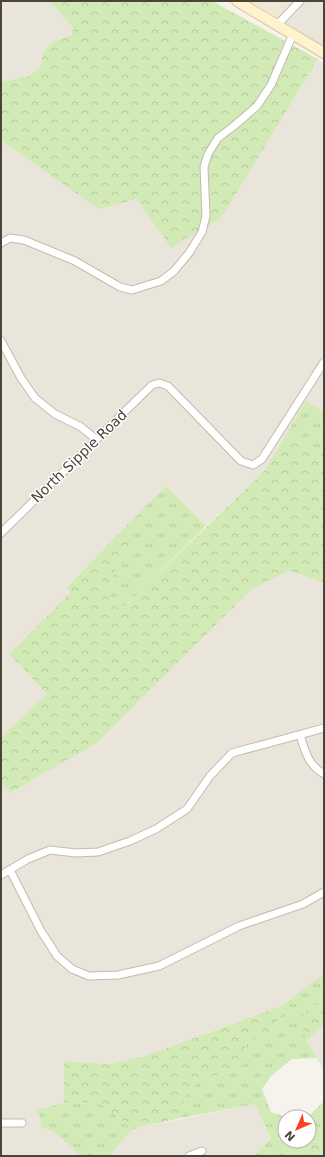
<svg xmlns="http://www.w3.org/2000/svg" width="325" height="1157" font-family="'DejaVu Sans',sans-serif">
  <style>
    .residential { fill: #eae5da }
    .education { fill: #efe8d6 }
    .grass { fill: url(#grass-tufts) }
    .forest { fill: url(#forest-crowns) }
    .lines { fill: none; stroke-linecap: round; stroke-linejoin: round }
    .street-casing { stroke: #c2bbae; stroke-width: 9 }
    .secondary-casing { stroke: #d6c79b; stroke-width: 12 }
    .street { stroke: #fff; stroke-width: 7 }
    .secondary { stroke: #fff3cd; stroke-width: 10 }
    .labels { text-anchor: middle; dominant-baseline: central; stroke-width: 3; stroke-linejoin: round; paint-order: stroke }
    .street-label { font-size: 14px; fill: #4b4439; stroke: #fff }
  </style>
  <defs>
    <pattern id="grass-tufts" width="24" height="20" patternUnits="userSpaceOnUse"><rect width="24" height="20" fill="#d2eab5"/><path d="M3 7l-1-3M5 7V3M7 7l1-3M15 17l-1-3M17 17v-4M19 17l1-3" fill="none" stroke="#b6ca9c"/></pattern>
    <pattern id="forest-crowns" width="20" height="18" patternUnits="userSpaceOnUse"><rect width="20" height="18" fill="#d2eab5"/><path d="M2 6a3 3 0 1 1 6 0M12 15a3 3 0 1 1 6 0" fill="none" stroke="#b6ca9c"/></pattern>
  </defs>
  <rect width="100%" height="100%" fill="#f6f3ec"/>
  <g class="residential">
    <polygon points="1,1 49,1 73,27 72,35 54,41 44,49 40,68 29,76 1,82"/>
    <polygon points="291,1 324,1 324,45 314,42 277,18"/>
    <polygon points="318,59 324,63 324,412 306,402 265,470 206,526 166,486 66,586 71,592 9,654 47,694 1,737 1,140 60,182 99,208 137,199 222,217"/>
    <polygon points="289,571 322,582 324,583 324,974 281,1006 148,1055 111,1064 64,1061 64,1103 36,1110 41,1119 40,1126 54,1132 81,1156 1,1156 1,783 10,793 97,743 252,589"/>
    <polygon points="324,1024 324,1071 307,1041"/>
    <polygon points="255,1104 271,1140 254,1156 109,1156 133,1129"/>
  </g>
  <polygon class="education" points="251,1 291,1 277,18"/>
  <g class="grass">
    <polygon points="306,401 324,412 324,451 284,438"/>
    <polygon points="166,486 206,526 125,606 116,607 109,595 113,575 133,549 133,539 126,526"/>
    <polygon points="324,974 324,1002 309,1007 301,1020 307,1041 317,1058 292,1059 271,1076 262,1089 271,1112 286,1117 285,1117 285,1141 309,1141 308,1117 324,1101 324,1142 301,1143 287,1156 254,1156 271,1139 255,1104 181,1118 185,1096 200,1079 235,1071 244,1049 249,1041 269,1032 282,1014 281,1006"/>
    <polygon points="99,1102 133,1129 109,1156 81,1156 54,1132 40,1126 41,1119 36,1110 64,1103"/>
  </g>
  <g class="forest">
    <polygon points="49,1 212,1 318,59 222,217 171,248 137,199 99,209 60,182 1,140 1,82 29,76 40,68 44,50 54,41 72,35 73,27"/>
    <polygon points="284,438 324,451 324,583 322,582 289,571 252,589 97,743 10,793 1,783 1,737 47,694 9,654 71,592 66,587 126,526 133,539 133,549 113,575 109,595 116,607 125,606 265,470"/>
    <polygon points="324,1002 324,1024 307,1041 300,1020 309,1007"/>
    <polygon points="281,1006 282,1014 269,1032 249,1041 244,1049 243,1065 235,1071 200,1079 185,1096 181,1118 133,1129 99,1102 64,1103 64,1061 111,1064 148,1055"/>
    <polygon points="324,1142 324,1156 287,1156 301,1143"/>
  </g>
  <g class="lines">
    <defs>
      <g id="street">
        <polyline points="277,25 300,1"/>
        <polyline points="1,243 10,238 24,240 75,261 120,287 132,290 161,281 174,271 189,253 202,232 206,216 204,167 208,154 218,138 234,126 257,106 271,85 293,34"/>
        <polyline points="1,341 21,378 35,398 55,414 81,427 96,439"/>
        <polyline points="1,533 152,385 159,383 168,386 241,461 253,465 262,459 324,362"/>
        <path d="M300,735C305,751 308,765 324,774"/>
        <polyline points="10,870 41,931 57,956 72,969 89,976 118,975 159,966 239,926 303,904 324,892"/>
        <polyline points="1,875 28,859 50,850 76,853 98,852 130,841 156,829 187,809 210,776 232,753 324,728"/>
        <polyline points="1,1123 22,1123"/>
        <polyline points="189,1156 202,1151"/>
      </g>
      <polyline id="secondary" points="237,1 324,53"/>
    </defs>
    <use href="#street" class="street-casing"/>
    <use href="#secondary" class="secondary-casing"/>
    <use href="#street" class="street"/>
    <use href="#secondary" class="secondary"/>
  </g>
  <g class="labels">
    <g class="street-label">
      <text transform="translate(79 456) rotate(-44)">North Sipple Road</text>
    </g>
  </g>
  <rect width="325" height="1157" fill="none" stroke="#4b4439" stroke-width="4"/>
  <g transform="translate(297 1129) rotate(225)"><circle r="19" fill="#ffffff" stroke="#b7b4b0"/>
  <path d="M0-3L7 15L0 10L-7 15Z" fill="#fc3f1d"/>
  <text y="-6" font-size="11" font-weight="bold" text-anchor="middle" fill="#4b4439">N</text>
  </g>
</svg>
